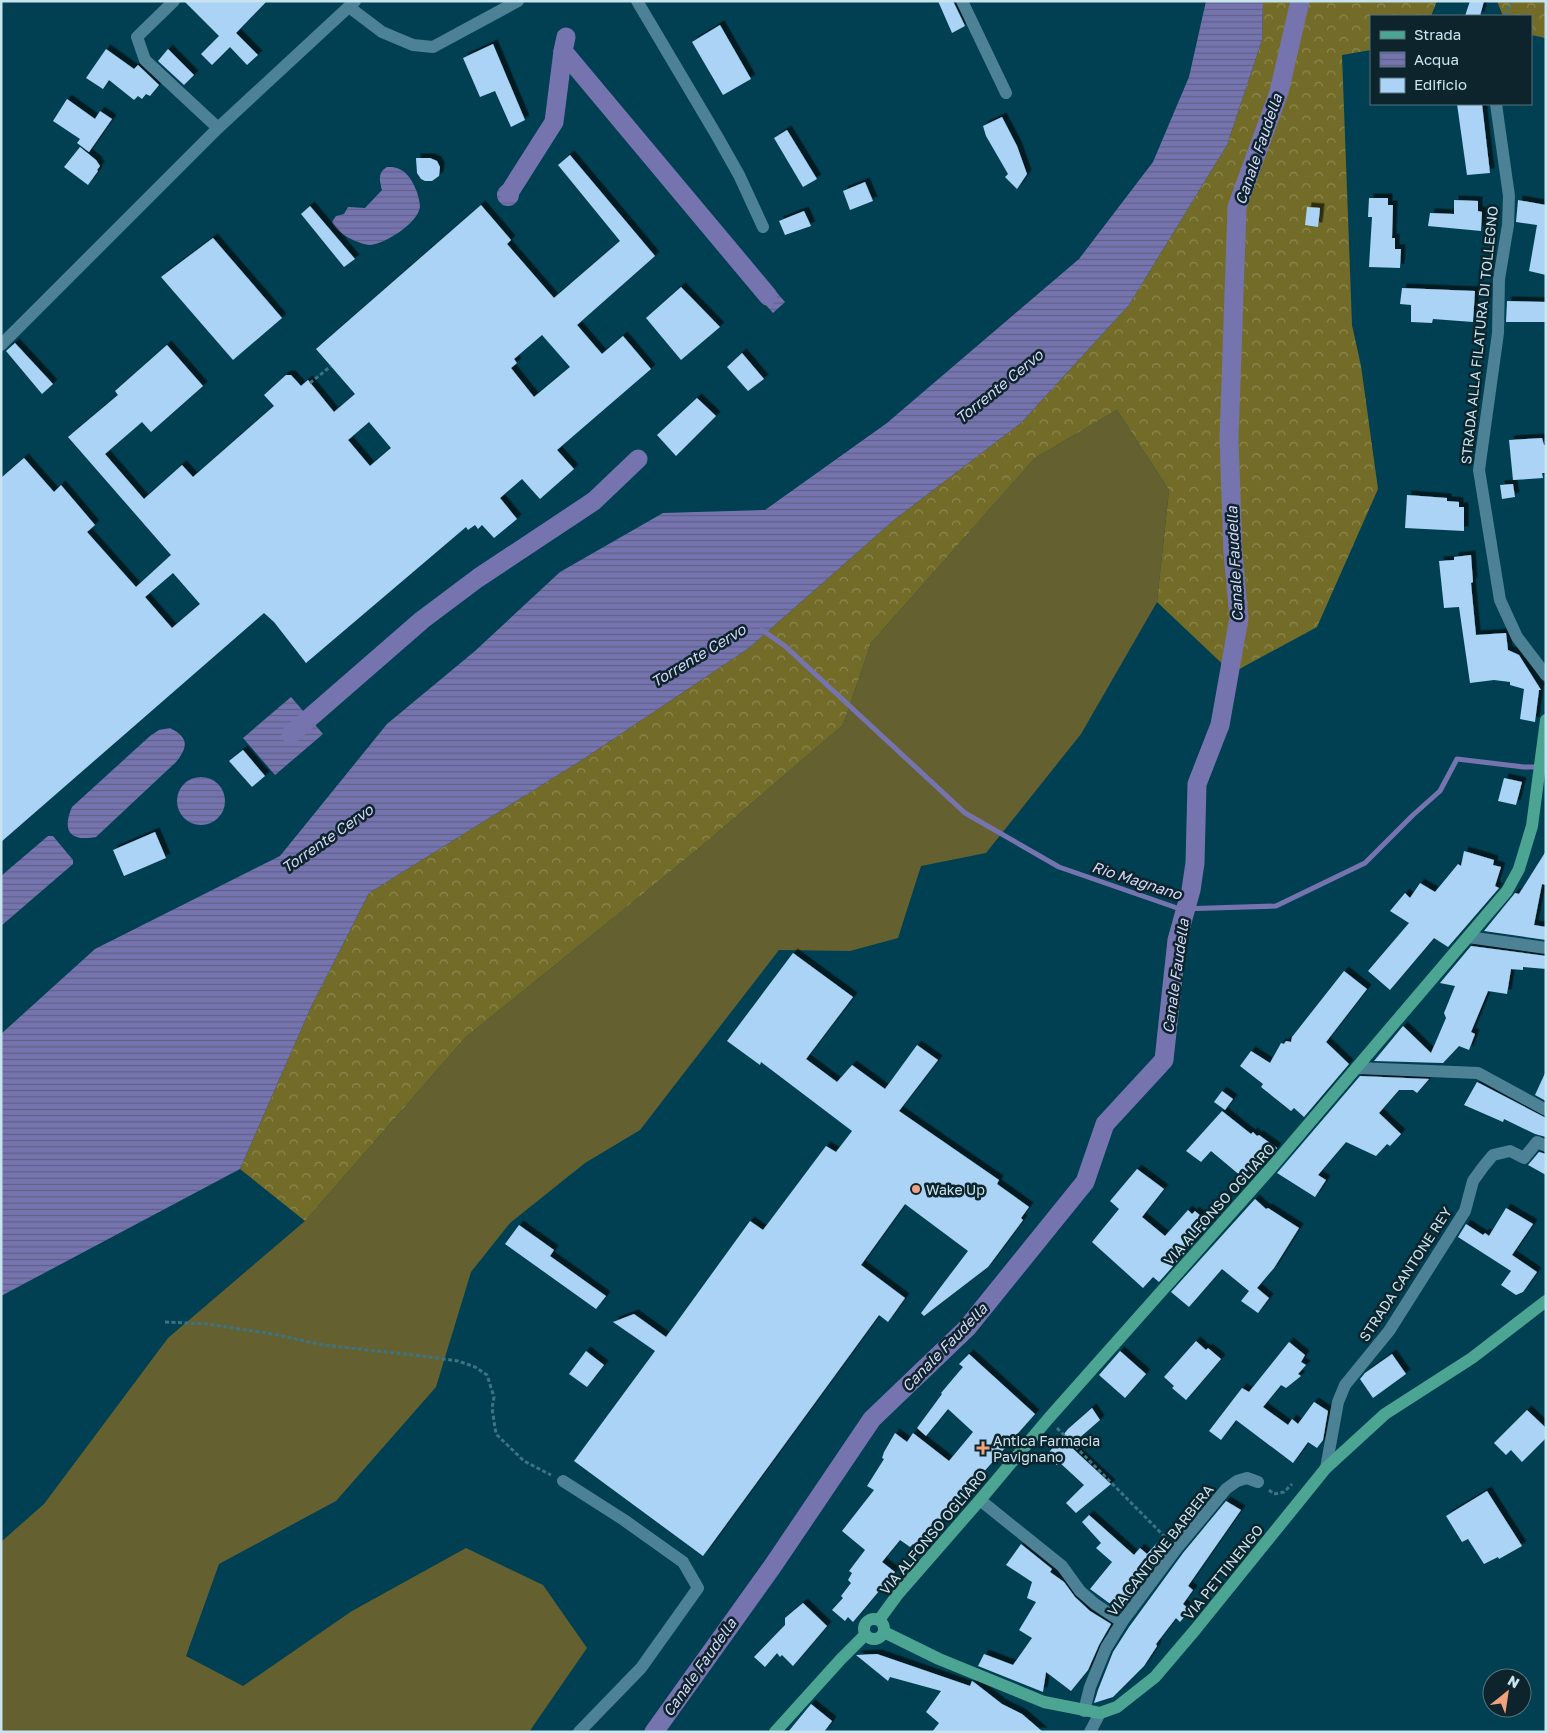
<svg xmlns="http://www.w3.org/2000/svg" width="1547" height="1733" font-family="'Golos Text',sans-serif">
  <style>
    .grass { fill: #646030 }
    .forest { fill: url(#forest-crowns) }
    .water { fill: url(#water-rules) }
    .lines { fill: none; stroke-linecap: round; stroke-linejoin: round }
    .stream { stroke: #7674af; stroke-width: 5 }
    .canal { stroke: #7674af; stroke-width: 19 }
    .building { fill: #aad3f5; fill-rule: evenodd; filter: url(#shadow) }
    .path { stroke: #3e7382; stroke-width: 3; stroke-dasharray: 4 2.5; stroke-linecap: butt }
    .minor { stroke: #4c8196; stroke-width: 12 }
    .major { stroke: #4ba592; stroke-width: 12 }
    .poi-dot { fill: #f2a17e; stroke: #0d242c; stroke-width: 2 }
    .labels { text-anchor: middle; dominant-baseline: central; stroke-width: 5; stroke-linejoin: round; paint-order: stroke }
    .street-label { font-size: 14px; fill: #c8e4ef; stroke: #0d242c }
    .poi-label { font-size: 14px; fill: #c8e4ef; stroke: #0d242c; text-anchor: start }
    .water-label { font-size: 15px; font-style: italic; fill: #d6d7f9; stroke: #0d242c }
  </style>
  <defs>
    <pattern id="forest-crowns" width="20" height="18" patternUnits="userSpaceOnUse" patternTransform="scale(1.25)"><rect width="20" height="18" fill="#736c28"/><path d="M2 6a3 3 0 1 1 6 0M12 15a3 3 0 1 1 6 0" fill="none" stroke="#8c8852"/></pattern>
    <pattern id="water-rules" width="6" height="5" patternUnits="userSpaceOnUse" patternTransform="scale(1.25)"><rect width="6" height="5" fill="#7674af"/><path d="M0 2.5h6" fill="none" stroke="#5f6186"/></pattern>
    <filter id="shadow"><feDropShadow dx="4.5" dy="-4.5" stdDeviation="0" flood-color="#0009"/></filter>
  </defs>
  <rect width="100%" height="100%" fill="#004052"/>
  <polygon class="grass" points="1117,410 1169,490 1157,602 1081,734 986,853 921,866 898,938 850,951 779,950 640,1130 585,1163 510,1223 471,1272 436,1387 336,1501 219,1564 186,1656 243,1686 352,1611 466,1548 543,1585 587,1648 529,1732 1,1732 1,1542 44,1504 168,1338 305,1221 465,1038 697,850 843,725 871,643 1035,458"/>
  <g class="forest">
    <polygon points="1263,1 1437,1 1431,16 1371,16 1371,50 1342,55 1352,325 1361,366 1378,489 1317,627 1232,673 1157,602 1169,490 1117,410 1035,458 871,643 843,725 697,850 465,1038 305,1221 240,1169 311,1007 369,893 585,758 749,648 894,520 1021,423 1129,305 1227,145 1262,40"/>
    <polygon points="1497,1 1546,1 1546,38 1531,35 1531,16 1503,16"/>
  </g>
  <g class="water">
    <polygon points="1206,1 1263,1 1262,40 1227,145 1129,305 1021,423 894,520 749,648 585,758 369,893 311,1007 240,1169 1,1296 1,1034 95,949 280,856 387,724 475,651 560,572 663,513 765,510 887,423 1079,259 1153,162 1189,77"/>
    <path d="M387,167C404,166 411,177 417,192C418,196 420,202 420,207C418,223 385,244 370,245C365,245 359,242 355,241C346,237 335,230 332,222L336,216L344,214L348,207L365,208L382,190C380,181 377,173 387,167Z"/>
    <circle cx="508" cy="195" r="11"/>
    <polygon points="759,272 785,302 773,313 746,283"/>
    <polygon points="291,697 323,734 275,775 243,738"/>
    <path d="M170,728C188,737 189,746 176,762L96,837C69,842 62,830 72,807L150,736L159,730Z"/>
    <circle cx="201" cy="801" r="24"/>
    <polygon points="48,836 53,836 73,860 73,864 1,926 1,876"/>
  </g>
  <g class="lines">
    <polyline class="stream" points="762,630 785,646 965,813 1059,867 1180,909 1276,906 1365,863 1413,815 1440,791 1457,759 1524,767 1540,767"/>
    <g class="canal">
      <polyline points="566,37 563,51 768,296"/>
      <polyline points="509,193 554,122 563,51"/>
      <polyline points="291,734 422,620 478,578 594,501 638,459"/>
      <polyline points="654,1732 772,1567 872,1419 967,1328 1085,1182 1105,1124 1164,1060 1177,940 1191,890 1195,863 1197,784 1220,725 1239,618 1233,553 1229,439 1237,207 1279,92 1300,1"/>
    </g>
  </g>
  <g class="building">
    <polygon points="184,1 267,1 236,33 258,55 247,65 230,47 212,65 201,54 219,36"/>
    <polygon points="938,1 953,1 965,26 952,33"/>
    <polygon points="1470,1 1484,1 1480,16 1465,16"/>
    <polygon points="720,25 751,79 723,95 692,42"/>
    <polygon points="493,44 525,120 511,127 495,91 480,97 463,58"/>
    <polygon points="106,49 134,69 138,65 159,85 150,96 146,94 142,99 138,96 134,100 109,80 103,89 86,78"/>
    <polygon points="168,49 194,75 184,85 158,61"/>
    <polygon points="67,99 95,119 100,111 112,119 89,152 77,143 80,139 53,121"/>
    <polygon points="1457,104 1482,104 1490,173 1467,175"/>
    <polygon points="1002,117 1017,146 1027,174 1017,189 1005,177 1008,174 986,136 983,126"/>
    <polygon points="787,130 817,179 803,187 774,138"/>
    <polygon points="80,147 96,160 100,166 97,170 98,171 88,185 64,167"/>
    <path d="M570,155L655,256L577,325L602,354L623,336L651,369L557,450L574,469L540,499L522,479L500,498L517,519L494,538L482,525L478,529L475,525L468,530L466,527L306,663L274,622L264,613L1,842V478L24,458L54,492L61,485L95,525L87,532L136,587L171,555L68,437L118,395L115,391L167,345L203,386L151,432L142,422L105,454L144,499L182,465L193,477L274,406L264,395L286,375H291L301,386L308,380L334,412L355,394L316,349L481,205L511,240L507,244L554,298L620,241L558,165ZM542,335L570,367L534,397L511,368L517,363L514,359ZM369,422L391,448L370,466L348,440ZM173,573L200,604L172,628L145,597Z"/>
    <polygon points="416,158 430,158 437,161 440,167 439,176 432,181 425,181 421,179 417,173"/>
    <polygon points="865,182 873,201 850,210 843,191"/>
    <polygon points="1369,198 1388,198 1388,205 1393,205 1392,238 1395,238 1395,249 1401,249 1400,268 1369,267 1372,217 1368,217"/>
    <polygon points="1454,200 1478,201 1478,211 1482,212 1481,231 1428,226 1430,213 1454,214"/>
    <polygon points="1518,200 1546,205 1546,275 1529,271 1537,225 1516,222"/>
    <polygon points="310,206 355,259 344,267 301,214"/>
    <polygon points="1307,207 1320,208 1318,227 1305,225"/>
    <polygon points="804,211 811,226 785,235 779,221"/>
    <polygon points="213,238 282,318 233,360 161,277"/>
    <polygon points="681,287 720,327 681,360 646,318"/>
    <polygon points="1402,288 1475,291 1473,322 1433,319 1432,323 1411,322 1411,305 1400,304"/>
    <polygon points="1507,301 1546,302 1546,322 1506,322"/>
    <polygon points="15,343 53,384 42,394 6,351"/>
    <polygon points="742,353 764,379 748,391 727,367"/>
    <polygon points="697,398 716,416 676,456 657,435"/>
    <polygon points="1542,438 1544,445 1546,445 1546,473 1542,473 1543,478 1513,480 1509,440"/>
    <polygon points="1513,484 1515,497 1502,499 1500,485"/>
    <polygon points="1407,495 1447,498 1447,501 1459,502 1459,507 1464,507 1464,531 1405,528"/>
    <polygon points="1471,555 1473,582 1471,583 1476,635 1506,633 1508,650 1519,655 1541,690 1539,690 1535,722 1520,719 1524,689 1510,685 1510,682 1494,680 1470,683 1459,607 1444,608 1439,561 1454,560 1454,557"/>
    <polygon points="243,750 265,776 252,787 229,761"/>
    <polygon points="1504,778 1522,782 1516,805 1498,801"/>
    <polygon points="155,832 166,858 124,876 113,850"/>
    <polygon points="1464,851 1494,860 1493,865 1501,867 1495,886 1499,888 1448,947 1434,938 1390,990 1368,971 1409,923 1390,911 1405,893 1410,898 1420,883 1435,892 1458,864 1461,866"/>
    <polygon points="1546,851 1546,885 1542,884 1534,925 1546,927 1546,940 1484,931 1515,893 1519,894"/>
    <polygon points="1471,946 1546,956 1546,969 1523,967 1523,970 1511,969 1507,994 1488,991 1471,1032 1475,1034 1469,1050 1459,1046 1443,1063 1374,1061 1403,1026 1431,1053 1446,1018 1444,1013 1455,986 1440,983"/>
    <polygon points="793,953 853,997 806,1059 837,1082 852,1065 885,1089 917,1045 938,1060 899,1111 999,1180 997,1184 1029,1207 1021,1218 1023,1220 988,1267 924,1316 921,1313 968,1251 905,1204 861,1265 905,1298 888,1322 879,1315 703,1556 574,1461 655,1351 613,1322 634,1314 666,1337 750,1221 763,1230 826,1146 836,1152 852,1131 761,1062 760,1065 727,1041"/>
    <polygon points="1344,971 1367,989 1326,1042 1349,1064 1304,1117 1294,1108 1291,1111 1261,1087 1263,1084 1240,1066 1251,1051 1270,1063 1281,1043 1284,1044 1286,1041 1291,1042 1292,1037"/>
    <polygon points="1546,1071 1546,1101 1535,1095"/>
    <polygon points="1360,1076 1429,1079 1417,1093 1413,1090 1399,1090 1379,1113 1401,1134 1390,1146 1387,1144 1376,1156 1346,1142 1318,1175 1326,1180 1315,1197 1277,1173"/>
    <polygon points="1477,1082 1546,1118 1546,1137 1535,1134 1504,1119 1503,1122 1464,1105"/>
    <polygon points="1222,1091 1233,1099 1225,1110 1214,1102"/>
    <polygon points="1222,1111 1251,1134 1253,1132 1257,1136 1259,1135 1277,1148 1263,1165 1257,1160 1242,1177 1211,1151 1201,1162 1186,1151"/>
    <polygon points="1539,1152 1546,1154 1546,1175 1528,1165"/>
    <polygon points="1137,1169 1164,1189 1142,1217 1165,1236 1188,1210 1192,1214 1195,1211 1210,1224 1159,1282 1153,1277 1143,1288 1092,1242 1119,1209 1110,1201"/>
    <polygon points="1255,1199 1266,1209 1268,1208 1299,1228 1274,1268 1257,1288 1269,1298 1258,1313 1241,1301 1249,1291 1222,1269 1189,1307 1171,1292"/>
    <polygon points="1506,1208 1533,1224 1512,1255 1537,1272 1523,1292 1516,1295 1501,1285 1511,1271 1458,1237 1466,1224 1483,1235 1485,1233 1489,1236"/>
    <polygon points="519,1225 554,1250 550,1256 606,1296 596,1309 505,1244"/>
    <polygon points="1196,1341 1206,1350 1208,1348 1221,1359 1186,1400 1172,1388 1174,1386 1164,1377"/>
    <polygon points="1289,1342 1305,1355 1301,1362 1306,1365 1298,1374 1301,1376 1286,1388 1281,1385 1263,1407 1288,1425 1292,1419 1298,1424 1314,1402 1328,1411 1323,1440 1317,1448 1308,1442 1293,1463 1236,1420 1221,1440 1209,1431 1242,1388 1249,1392"/>
    <polygon points="586,1351 604,1365 587,1387 569,1374"/>
    <polygon points="1120,1351 1146,1374 1125,1398 1099,1375"/>
    <polygon points="969,1354 1035,1414 917,1547 913,1544 910,1547 900,1540 882,1562 895,1572 853,1622 848,1617 845,1621 832,1610 843,1598 841,1596 851,1583 848,1580 852,1573 849,1571 865,1550 842,1531 874,1490 867,1486 884,1459 882,1458 884,1452 895,1433 907,1442 913,1433 949,1461 973,1432 948,1409 926,1436 917,1428 942,1394 941,1393 963,1367 959,1364"/>
    <polygon points="1392,1354 1406,1374 1373,1398 1360,1379 1365,1373"/>
    <polygon points="1092,1408 1100,1420 1070,1446 1111,1484 1076,1513 1066,1503 1084,1485 1059,1462 1057,1465 1046,1456 1068,1429"/>
    <polygon points="1527,1410 1546,1428 1546,1438 1522,1462 1511,1450 1506,1455 1494,1443"/>
    <polygon points="1487,1491 1522,1546 1499,1559 1498,1557 1484,1564 1468,1539 1462,1542 1446,1516"/>
    <polygon points="1226,1501 1241,1510 1188,1586 1193,1590 1183,1604 1190,1610 1180,1622 1176,1618 1156,1644 1157,1646 1144,1666 1113,1697 1094,1703 1098,1690 1113,1652 1129,1627 1183,1553"/>
    <polygon points="1089,1515 1134,1555 1140,1548 1147,1554 1159,1541 1166,1549 1120,1611 1090,1589 1112,1562 1096,1548 1101,1543 1082,1522"/>
    <polygon points="1021,1544 1052,1569 1050,1572 1064,1582 1075,1597 1090,1611 1111,1624 1099,1645 1088,1670 1071,1691 1046,1672 1043,1692 978,1666 984,1654 1013,1665 1032,1638 1019,1630 1036,1602 1027,1598 1032,1582 1006,1565"/>
    <polygon points="803,1603 827,1626 793,1666 782,1655 780,1657 777,1653 765,1667 754,1657 785,1625 785,1618"/>
    <polygon points="877,1654 970,1686 972,1681 975,1683 1002,1704 1022,1714 1043,1732 932,1732 939,1723 926,1712 941,1691 890,1677 888,1681 856,1655"/>
    <polygon points="811,1704 832,1721 824,1732 788,1732"/>
  </g>
  <g class="lines">
    <g class="path">
      <polyline points="1505,16 1512,1"/>
      <polyline points="310,383 331,366"/>
      <polyline points="165,1322 207,1324 273,1334 323,1345 423,1356 458,1361 475,1367 487,1375 494,1397 492,1408 496,1434 524,1461 551,1475"/>
      <polyline points="1057,1428 1167,1539"/>
      <polyline points="1269,1490 1274,1494 1284,1492 1292,1484"/>
    </g>
    <g class="minor">
      <polyline points="174,1 137,37 145,60 218,128"/>
      <polyline points="637,1 717,136 739,175 763,227"/>
      <polyline points="962,1 1006,93"/>
      <polyline points="349,7 382,32 413,45 433,47 518,1"/>
      <polyline points="1496,104 1509,196 1508,225 1499,279 1498,333 1479,470 1500,600 1517,637 1546,675"/>
      <polyline points="1,345 218,128 355,1"/>
      <polyline points="1468,937 1546,948"/>
      <polyline points="1357,1068 1478,1073 1546,1110"/>
      <polyline points="1326,1468 1338,1402 1345,1385 1389,1331 1465,1211 1473,1181 1483,1167 1493,1155 1510,1151 1524,1158 1537,1142 1546,1146"/>
      <polyline points="563,1481 624,1520 683,1562 698,1588 641,1668 579,1732"/>
      <polyline points="980,1500 1062,1566 1080,1591 1095,1604 1122,1622"/>
      <polyline points="1084,1711 1090,1687 1106,1648 1122,1622 1177,1548 1226,1489 1237,1481 1247,1478 1258,1482"/>
      <polyline points="1090,1732 1100,1713"/>
    </g>
    <g class="major">
      <circle cx="874" cy="1629" r="10"/>
      <polyline points="879,1620 898,1594 980,1500 1048,1419 1271,1168 1507,891 1519,869 1532,826 1546,720"/>
      <polyline points="884,1632 939,1659 1044,1702 1100,1713 1117,1707 1155,1677 1195,1630 1326,1468 1385,1414 1472,1358 1546,1301"/>
      <polyline points="775,1732 841,1659 865,1635"/>
    </g>
  </g>
  <g class="poi-dot">
    <circle cx="916" cy="1189" r="5"/>
    <path d="M980.5 1440.5h5v5h5v5h-5v5h-5v-5h-5v-5h5z"/>
  </g>
  <g class="labels">
    <g class="street-label">
      <text transform="translate(1479 335) rotate(-84)">STRADA ALLA FILATURA DI TOLLEGNO</text>
      <text transform="translate(1219 1204) rotate(-48)">VIA ALFONSO OGLIARO</text>
      <text transform="translate(1405 1274) rotate(-57)">STRADA CANTONE REY</text>
      <text transform="translate(933 1532) rotate(-50)">VIA ALFONSO OGLIARO</text>
      <text transform="translate(1160 1550) rotate(-52)">VIA CANTONE BARBERA</text>
      <text transform="translate(1223 1572) rotate(-51)">VIA PETTINENGO</text>
    </g>
    <g class="poi-label">
      <text x="926" y="1189">Wake Up</text>
      <text x="993" y="1440">Antica Farmacia<tspan x="993" dy="16">Pavignano</tspan></text>
    </g>
    <g class="water-label">
      <text transform="translate(1258 149) rotate(-71)">Canale Faudella</text>
      <text transform="translate(999 386) rotate(-39)">Torrente Cervo</text>
      <text transform="translate(1234 564) rotate(-93)">Canale Faudella</text>
      <text transform="translate(698 655) rotate(-31)">Torrente Cervo</text>
      <text transform="translate(327 838) rotate(-35)">Torrente Cervo</text>
      <text transform="translate(1137 880) rotate(18)">Rio Magnano</text>
      <text transform="translate(1175 976) rotate(-82)">Canale Faudella</text>
      <text transform="translate(944 1347) rotate(-46)">Canale Faudella</text>
      <text transform="translate(699 1667) rotate(-55)">Canale Faudella</text>
    </g>
  </g>
  <rect width="1547" height="1733" fill="none" stroke="#c8e4ef" stroke-width="5"/>
  <rect x="1370" y="15" width="162" height="90" fill="#0d242c" stroke="#58717a"/>
  <rect x="1380" y="31" width="25" height="8" fill="#4ba592" stroke="#58717a"/>
  <text x="1414" y="40" font-size="15" fill="#c8e4ef">Strada</text>
  <rect x="1380" y="52" width="25" height="15" fill="url(#water-rules)" stroke="#58717a"/>
  <text x="1414" y="65" font-size="15" fill="#c8e4ef">Acqua</text>
  <rect x="1380" y="78" width="25" height="15" fill="#aad3f5" stroke="#58717a"/>
  <text x="1414" y="90" font-size="15" fill="#c8e4ef">Edificio</text>
  <g transform="translate(1507 1693) rotate(30)"><circle r="24" fill="#0d242c" stroke="#58717a"/>
  <path d="M0-4L9 19L0 12L-9 19Z" fill="#f2a17e"/>
  <text y="-8" font-size="14" font-weight="bold" text-anchor="middle" fill="#c8e4ef">N</text>
  </g>
</svg>
